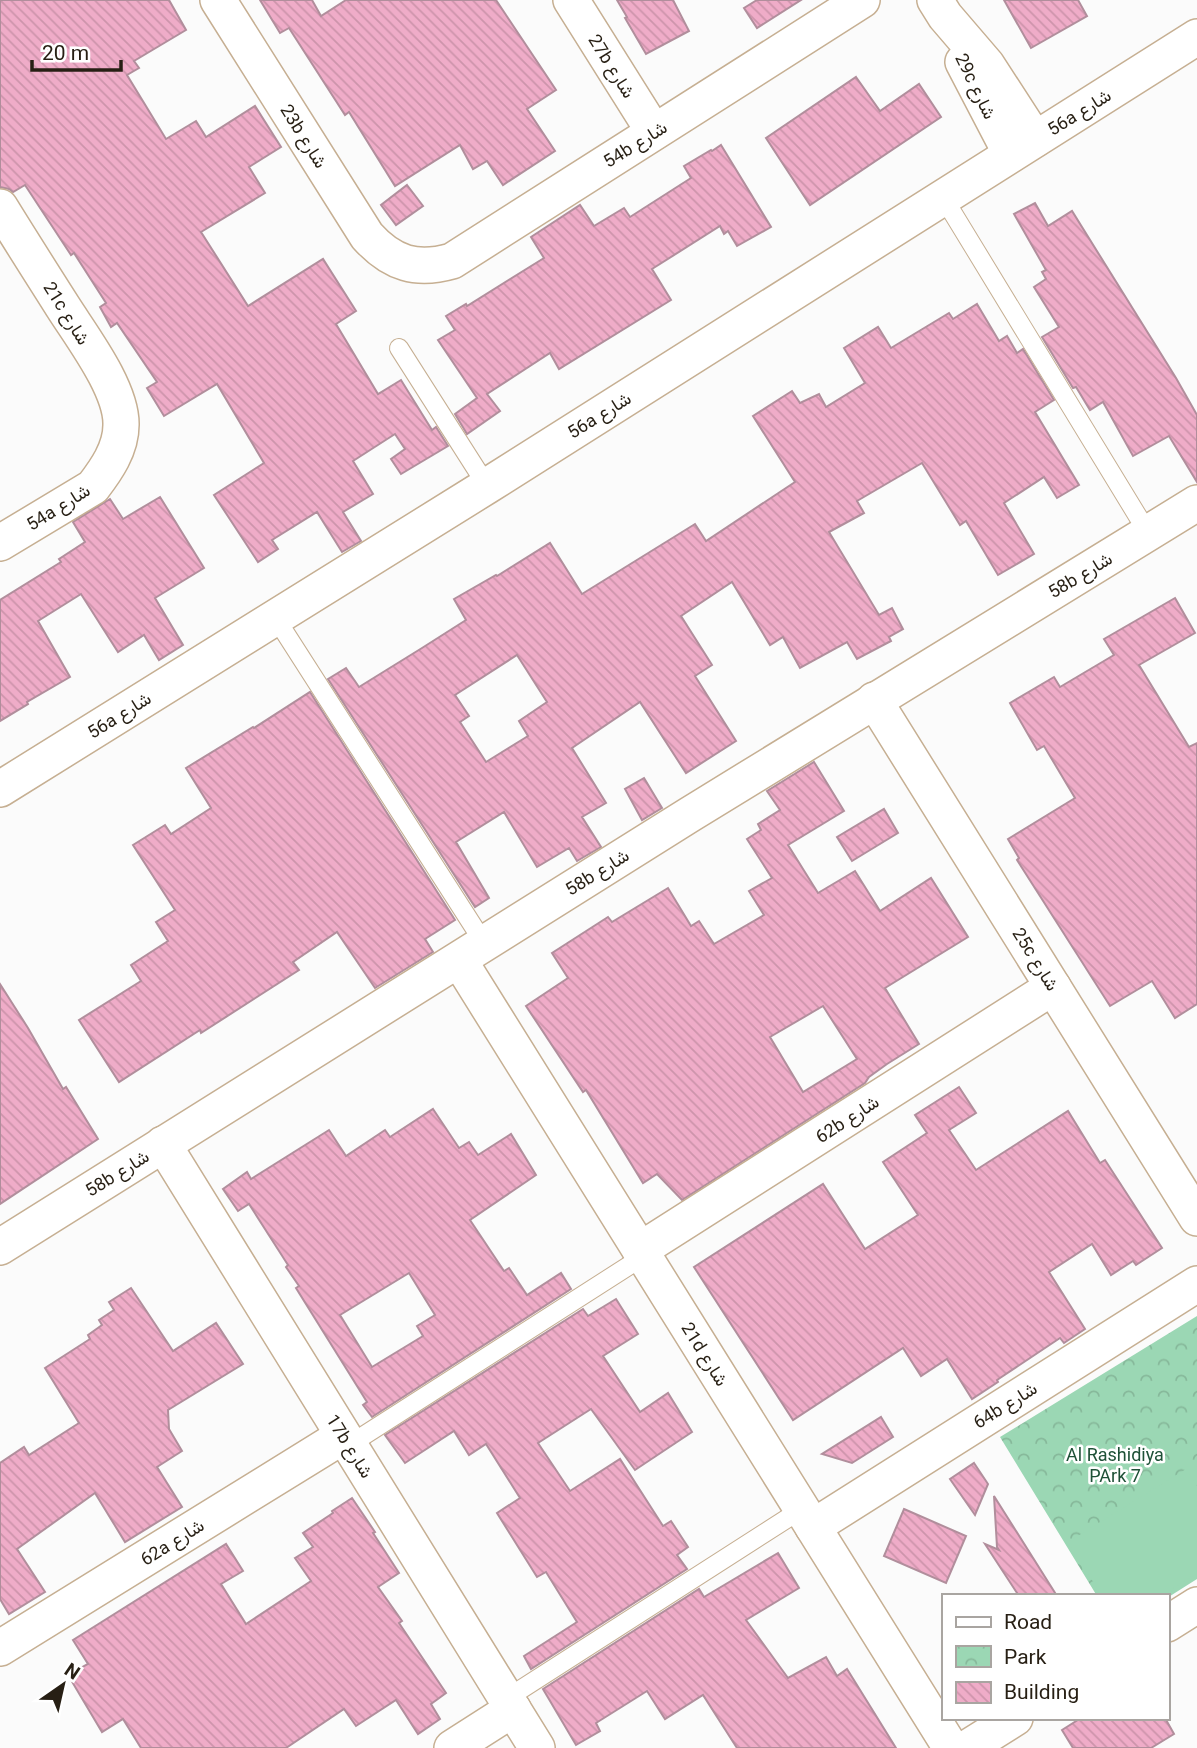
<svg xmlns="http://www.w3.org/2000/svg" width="1197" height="1748" font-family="Roboto,Vazirmatn,sans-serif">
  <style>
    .park { fill: url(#park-crowns) }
    .garden { fill: #9bd7b4 }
    .building { fill: url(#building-back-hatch); stroke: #b18e9c; stroke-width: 2; fill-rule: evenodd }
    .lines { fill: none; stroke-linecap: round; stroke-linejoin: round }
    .lane-casing { stroke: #c6af92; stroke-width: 20 }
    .street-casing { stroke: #c6af92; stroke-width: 38 }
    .lane { stroke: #fff; stroke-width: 18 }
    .street { stroke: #fff; stroke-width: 35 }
    .labels { text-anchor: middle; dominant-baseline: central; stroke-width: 5; stroke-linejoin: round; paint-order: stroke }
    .street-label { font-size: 18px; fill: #271f14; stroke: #fff }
    .park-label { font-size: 18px; fill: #1e5137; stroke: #fff }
  </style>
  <defs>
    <pattern id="park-crowns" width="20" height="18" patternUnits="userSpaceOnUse" patternTransform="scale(1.75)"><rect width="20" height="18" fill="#9bd7b4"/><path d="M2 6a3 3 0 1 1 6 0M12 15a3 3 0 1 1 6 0" fill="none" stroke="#86b89a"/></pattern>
    <pattern id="building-back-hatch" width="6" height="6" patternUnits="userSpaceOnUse" patternTransform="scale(1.75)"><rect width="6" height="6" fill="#efacc8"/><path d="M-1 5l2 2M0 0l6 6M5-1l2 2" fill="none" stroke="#cd94ab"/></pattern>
  </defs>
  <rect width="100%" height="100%" fill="#fbfbfb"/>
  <polygon class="park" points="1197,1316 1197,1579 1167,1598 1167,1596 1097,1596 1000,1437"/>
  <polygon class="garden" points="1186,1469 1197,1486 1197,1573 1161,1596 1102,1596 1068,1542"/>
  <g class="building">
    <polygon points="0,0 169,0 186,30 134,61 139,68 127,75 166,139 196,121 206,137 255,106 281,147 249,167 265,193 201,232 248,306 323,259 356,311 336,324 378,394 401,380 432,430 436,427 448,446 401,474 391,459 405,449 395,434 353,461 373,494 343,512 361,541 342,552 317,512 272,540 278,549 258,562 214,495 264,463 217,384 164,416 147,388 157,382 117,323 111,327 100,307 106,303 74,253 71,255 25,185 13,192 9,189 0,187"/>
    <polygon points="260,0 312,0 321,16 346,0 496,0 556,90 527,109 555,151 503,185 487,161 473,169 460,145 395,186 349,112 345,115 289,28 280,33"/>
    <polygon points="617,0 673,0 689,31 646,54 625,18 627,17"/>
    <polygon points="757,0 801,0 757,28 744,8"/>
    <polygon points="1004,0 1078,0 1087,16 1031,48"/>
    <polygon points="856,77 880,111 919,84 941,117 810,205 766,138"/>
    <polygon points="721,145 771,227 737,246 728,231 724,234 720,226 652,269 671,300 559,369 550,353 487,394 500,411 467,434 455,414 477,398 438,340 455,330 446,316 466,304 467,306 544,258 531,237 580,205 594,226 624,208 630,217 691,178 684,166 711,150 712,151"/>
    <polygon points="407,185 423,206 396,225 381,205"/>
    <polygon points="1035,203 1048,226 1072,211 1176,378 1197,415 1197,482 1169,436 1133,456 1103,402 1090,410 1076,387 1073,388 1042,337 1059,327 1034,287 1046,279 1042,272 1046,270 1014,214"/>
    <path d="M977,304L999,341L1007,336L1017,353L1023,349L1054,400L1035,412L1079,485L1057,498L1044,477L1004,503L1034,554L998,575L966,521L960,525L922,463L857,501L864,513L829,532L879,615L892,608L903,629L889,637L891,641L857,659L847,642L800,668L783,637L770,645L732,582L681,616L712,665L695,676L736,741L686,773L640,702L572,748L606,803L582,817L601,847L577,861L569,848L537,867L504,812L456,842L489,898L475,907L328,679L346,668L359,687L422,648L466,620L454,599L496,575L497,576L550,543L582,594L695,524L706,541L795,482L753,416L792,391L800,403L819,394L826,407L865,383L844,348L878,327L891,348L949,313L953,319ZM517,655L547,702L519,721L528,736L486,762L460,722L469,716L455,695Z"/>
    <polygon points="160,497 204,568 155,598 183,645 159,660 144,635 118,652 81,594 38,621 70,677 27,702 28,704 0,721 0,600 61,562 59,559 85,542 73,522 110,499 123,519"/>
    <polygon points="1175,598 1195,633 1139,665 1189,747 1197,743 1197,1004 1175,1018 1152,981 1110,1006 1017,860 1019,858 1008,839 1075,798 1044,746 1037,750 1010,703 1054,677 1060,687 1114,655 1104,639"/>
    <polygon points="310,692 455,920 425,939 433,952 375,988 337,932 293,962 299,970 201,1033 200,1030 119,1082 79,1020 141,981 131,965 168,941 156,922 175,910 133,845 165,825 171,834 211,808 186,768 253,727 254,728"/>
    <path d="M814,762L844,811L788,845L818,893L855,871L880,911L931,878L968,937L885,988L919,1044L887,1064L869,1077L865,1083L682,1200L657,1174L643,1183L586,1090L583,1092L526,1006L568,978L552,953L608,917L612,922L668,888L691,926L699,921L714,944L764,915L749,891L772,878L747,839L761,830L758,824L780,810L767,791ZM823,1006L857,1059L803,1092L770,1037Z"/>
    <polygon points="644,778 662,808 642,820 625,789"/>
    <polygon points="884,809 898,833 852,861 837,837"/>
    <polygon points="0,984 28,1028 63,1089 66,1087 98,1139 0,1204"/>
    <polygon points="959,1087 976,1113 949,1130 976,1170 1068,1111 1100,1163 1105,1160 1162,1248 1136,1265 1133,1261 1111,1275 1092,1244 1049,1272 1085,1329 1064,1343 1060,1338 997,1380 998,1382 972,1399 947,1359 921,1376 903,1348 793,1420 694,1267 823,1184 865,1249 918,1215 883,1162 927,1133 915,1115"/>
    <path d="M433,1109L459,1148L469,1142L478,1155L511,1134L536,1175L470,1220L504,1271L509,1268L527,1295L561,1273L571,1289L372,1417L363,1405L367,1402L296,1288L299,1286L286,1267L288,1265L249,1204L238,1211L223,1189L247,1172L251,1179L329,1130L346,1156L385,1130L390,1137ZM409,1273L435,1315L417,1326L423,1336L372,1367L340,1315Z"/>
    <polygon points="131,1288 173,1351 216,1323 243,1364 168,1410 169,1429 182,1451 157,1467 182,1507 125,1542 95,1493 17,1549 45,1592 9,1614 0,1599 0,1463 24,1447 29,1455 79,1423 45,1368 90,1339 88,1335 102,1325 99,1320 114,1310 109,1302"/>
    <polygon points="616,1299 638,1334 603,1356 640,1412 668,1393 692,1432 635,1470 591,1409 538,1443 570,1491 620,1459 663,1526 671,1521 688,1547 677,1555 687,1569 531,1669 524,1656 577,1622 546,1572 537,1577 497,1513 520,1498 486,1444 469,1455 454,1431 405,1463 385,1435 583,1309 588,1316"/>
    <polygon points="881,1417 893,1437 852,1463 822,1454"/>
    <polygon points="974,1463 988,1484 975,1515 950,1479"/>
    <polygon points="994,1496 1057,1596 1019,1596 985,1544 999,1550 997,1547"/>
    <polygon points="352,1498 375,1532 373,1533 399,1573 378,1587 402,1621 399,1623 446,1693 431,1704 440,1719 418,1734 396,1700 356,1726 344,1709 286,1748 141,1748 123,1719 102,1732 68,1675 88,1664 73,1640 226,1544 243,1571 221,1584 246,1624 311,1581 295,1558 313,1547 303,1533 333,1513 332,1511"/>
    <polygon points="904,1509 966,1536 946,1583 884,1556"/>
    <polygon points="778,1553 799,1588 746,1620 788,1678 826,1657 837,1676 847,1669 896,1748 737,1748 703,1695 665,1719 647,1691 596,1723 600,1731 576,1745 543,1689 699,1589 704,1597"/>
    <polygon points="1081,1718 1165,1718 1174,1734 1151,1748 1073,1748 1062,1730"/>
  </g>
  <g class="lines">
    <defs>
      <g id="lane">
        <polyline points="943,197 1148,533"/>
        <polyline points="399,348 487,486"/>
        <polyline points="275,617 484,943"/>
        <polyline points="349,1445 644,1256"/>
        <polyline points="506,1699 802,1509"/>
      </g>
      <g id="street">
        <path d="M218,0L367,236C392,264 417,271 452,261L862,0"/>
        <polyline points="571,0 654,132"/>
        <polyline points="935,0 945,16 987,65 1035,139"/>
        <polyline points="963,62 1011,154"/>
        <path d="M0,207C21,241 42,274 63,307C82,337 122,389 121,425C121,449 106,470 93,487L0,543"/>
        <polyline points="874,700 1197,1218"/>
        <polyline points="0,789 487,486 1197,37"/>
        <polyline points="459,960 951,1748"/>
        <polyline points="163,1144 537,1748"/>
        <polyline points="0,1247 689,815 1197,503"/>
        <polyline points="640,1250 1053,987"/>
        <polyline points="813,1527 1197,1284"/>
        <polyline points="1167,1624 1197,1605"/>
        <polyline points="0,1648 343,1436"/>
        <polyline points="452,1748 513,1709"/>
        <polyline points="967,1748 1015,1718"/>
      </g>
    </defs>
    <use href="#lane" class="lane-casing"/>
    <use href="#street" class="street-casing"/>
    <use href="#lane" class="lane"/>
    <use href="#street" class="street"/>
  </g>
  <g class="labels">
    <g class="street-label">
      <text transform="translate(612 66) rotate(58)">27b شارع</text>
      <text transform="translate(976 86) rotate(64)">29c شارع</text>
      <text transform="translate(1079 112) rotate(-32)">56a شارع</text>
      <text transform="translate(304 136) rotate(58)">23b شارع</text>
      <text transform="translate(635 144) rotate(-32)">54b شارع</text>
      <text transform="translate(67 313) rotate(58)">21c شارع</text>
      <text transform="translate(599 415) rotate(-32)">56a شارع</text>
      <text transform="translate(58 507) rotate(-32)">54a شارع</text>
      <text transform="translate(1080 575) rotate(-31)">58b شارع</text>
      <text transform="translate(119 715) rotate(-32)">56a شارع</text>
      <text transform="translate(597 872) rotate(-32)">58b شارع</text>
      <text transform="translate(1036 959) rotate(58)">25c شارع</text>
      <text transform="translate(847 1119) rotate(-33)">62b شارع</text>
      <text transform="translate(117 1173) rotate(-32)">58b شارع</text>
      <text transform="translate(705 1354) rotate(58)">21d شارع</text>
      <text transform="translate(1005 1405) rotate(-32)">64b شارع</text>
      <text transform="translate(350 1446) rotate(58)">17b شارع</text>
      <text transform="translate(172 1542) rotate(-32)">62a شارع</text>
    </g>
    <g class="park-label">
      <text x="1115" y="1454">Al Rashidiya<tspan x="1115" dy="21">PArk 7</tspan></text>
    </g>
  </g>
  <rect x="942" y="1594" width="228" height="126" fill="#ffffff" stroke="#a9a5a1" stroke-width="2"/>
  <rect x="956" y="1617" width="35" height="10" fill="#ffffff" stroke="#a9a5a1" stroke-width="2"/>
  <text x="1004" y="1629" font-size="21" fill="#271f14">Road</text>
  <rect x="956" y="1646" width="35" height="21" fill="url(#park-crowns)" stroke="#a9a5a1" stroke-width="2"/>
  <text x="1004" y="1664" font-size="21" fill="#271f14">Park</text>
  <rect x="956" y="1682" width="35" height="21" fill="url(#building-back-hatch)" stroke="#a9a5a1" stroke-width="2"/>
  <text x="1004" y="1699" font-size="21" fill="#271f14">Building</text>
  <g transform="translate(63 1685) rotate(34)" stroke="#ffffff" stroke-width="5" paint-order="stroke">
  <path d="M0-5L12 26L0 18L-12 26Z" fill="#271f14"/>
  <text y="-10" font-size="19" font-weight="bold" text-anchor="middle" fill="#271f14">N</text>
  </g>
  <path d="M32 60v10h89v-10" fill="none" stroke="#271f14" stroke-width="3.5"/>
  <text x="42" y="60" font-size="21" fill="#271f14" stroke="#ffffff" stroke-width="5" paint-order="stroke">20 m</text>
</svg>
